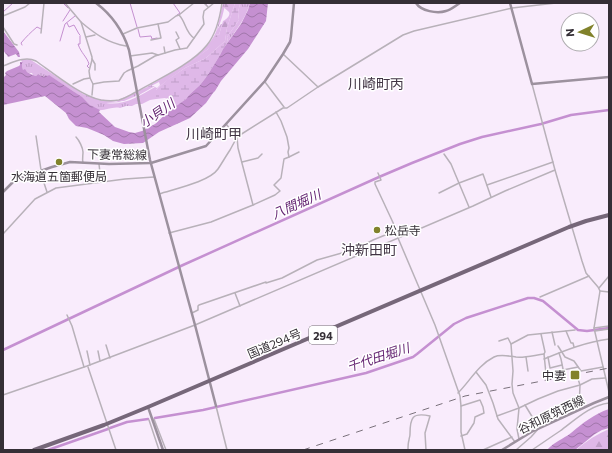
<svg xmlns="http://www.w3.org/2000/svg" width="612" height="453" font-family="Commissioner,'Noto Sans JP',sans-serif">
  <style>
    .grass { fill: url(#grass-tufts) }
    .forest { fill: url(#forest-firs) }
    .wetland { fill: url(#wetland-marsh) }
    .water { fill: url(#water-waves) }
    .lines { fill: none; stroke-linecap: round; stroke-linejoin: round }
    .stream { stroke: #c590d1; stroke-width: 1 }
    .river { stroke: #c590d1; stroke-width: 2.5 }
    .street { stroke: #b8b1b9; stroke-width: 1.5 }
    .secondary { stroke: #9c919e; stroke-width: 2.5 }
    .highway { stroke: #766779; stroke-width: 4 }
    .rail { stroke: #7a717b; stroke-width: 1; stroke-dasharray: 7 7; stroke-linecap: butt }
    .poi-dot { fill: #81822b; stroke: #fff; stroke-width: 1.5 }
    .labels { text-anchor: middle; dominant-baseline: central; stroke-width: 3; stroke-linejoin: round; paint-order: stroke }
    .shield { fill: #fff; stroke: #726d72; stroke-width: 1 }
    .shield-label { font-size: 11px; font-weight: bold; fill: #352f36 }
    .street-label { font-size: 12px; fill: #352f36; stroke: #fff }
    .poi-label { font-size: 12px; fill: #352f36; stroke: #fff }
    .water-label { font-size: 13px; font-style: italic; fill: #642372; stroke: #fff }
    .quarter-label { font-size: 14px; fill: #413444; stroke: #fff }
  </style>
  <defs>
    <pattern id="grass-tufts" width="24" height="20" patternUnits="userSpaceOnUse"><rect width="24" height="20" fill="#dfb8e8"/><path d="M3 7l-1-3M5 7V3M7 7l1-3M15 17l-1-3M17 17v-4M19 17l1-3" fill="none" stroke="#c09ec8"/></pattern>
    <pattern id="forest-firs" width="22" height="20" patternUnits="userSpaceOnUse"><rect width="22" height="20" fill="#dfb8e8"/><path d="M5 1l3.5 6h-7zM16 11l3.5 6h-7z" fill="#c09ec8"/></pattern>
    <pattern id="wetland-marsh" width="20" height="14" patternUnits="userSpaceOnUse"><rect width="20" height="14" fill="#dfb8e8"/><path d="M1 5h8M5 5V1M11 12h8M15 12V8" fill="none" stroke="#c09ec8"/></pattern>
    <pattern id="water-waves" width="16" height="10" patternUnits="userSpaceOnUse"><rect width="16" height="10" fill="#c590d1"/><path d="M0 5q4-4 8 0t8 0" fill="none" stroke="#a176aa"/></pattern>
  </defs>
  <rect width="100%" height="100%" fill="#f9ecfc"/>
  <g class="grass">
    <path d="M223,3H225C224,12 221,22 217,30L221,24H222L219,35L217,34L212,44L208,49L185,67V68C175,75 165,81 156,90V99L150,100L142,104H136L132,106H126L120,108C113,106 105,111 98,110C91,108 87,101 81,97C71,89 60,83 50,76L48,77L46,75L44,77L42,75L41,76L38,74L36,76L33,75L32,73H29L23,70L22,66V62L21,60L24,59L31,60L83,94L98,99L118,102L116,101L136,92V96L124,101H119L122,102L106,103C124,106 139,96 155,87L157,88L160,85L159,82L151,86H155L139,95L138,91L147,87C168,74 206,56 216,32C218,26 221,12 223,3Z"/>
    <path d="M241,3H250C245,20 237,28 228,42L227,37L239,20L238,12L240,4Z"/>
  </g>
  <g class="forest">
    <path d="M225,3H235L227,28L225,41L206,58L185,68L184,67L208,49L217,34L219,35L223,21C226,20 231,15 229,12C227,10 226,9 224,8Z"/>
    <path d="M609,429V450H576C586,441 597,434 609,429Z"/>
  </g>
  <polygon class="wetland" points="235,3 241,3 240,4 238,12 239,20 227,37 228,42 223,49 220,55 207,76 200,85 189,95 186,99 176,107 175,103 165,98 156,99 156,90 167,80 185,68 206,58 225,41 227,28"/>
  <g class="water">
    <path d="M250,3H268L266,21L248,49L221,81L215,91L213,93L206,103L190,118L159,132L143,143L124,144L113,141L104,135L87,128L76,126L69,119L66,113L45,96L3,105V78L6,75L5,73L7,71L19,66L20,65V62H23L22,63V66L23,70L25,69L27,72C30,74 33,75 36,76L38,74L41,76L42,75L44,77L45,75L48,76L49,75L82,97L90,105L100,110L99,112L115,127L129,132L135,133L142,131L155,124L168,112L186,99L189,95L200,85L207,76L220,55L223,49L241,24L248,10Z"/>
    <path d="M3,31L19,52L20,57H18L16,54L8,57C7,54 4,53 3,49C2,44 3,37 3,31Z"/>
    <path d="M609,409V428L602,430L595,434L575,450H547C554,442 563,439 571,433C583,423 594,414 609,409Z"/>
  </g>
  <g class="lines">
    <g class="stream">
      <polyline points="54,3 62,3"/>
      <polyline points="63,3 68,8"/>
      <polyline points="130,3 137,27"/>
      <polyline points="173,3 180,13 177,15"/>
      <polyline points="205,3 207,5"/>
      <polyline points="3,12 13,3"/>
      <polyline points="63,21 70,10"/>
      <polyline points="67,23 69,27 74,25 79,34 80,35"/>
      <polyline points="138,29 140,37 151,36 152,39 157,38"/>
      <path d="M80,36V44H78C81,53 87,57 89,64L87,66L89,68"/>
      <polyline points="60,41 65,24 75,16"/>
      <path d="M22,45L21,43C26,37 31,32 37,27L41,29"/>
    </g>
    <g class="river">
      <polyline points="3,350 183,265 379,177 412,163 460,144 482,137 541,124 571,115 609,110"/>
      <polyline points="155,418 203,410 366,373 413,357 417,354 454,324 466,318 528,298 534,298 543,301 578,330 587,331 609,328"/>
      <polyline points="110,428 127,422 148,419"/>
      <polyline points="48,450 108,429"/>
    </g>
    <g class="street">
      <polyline points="65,3 81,22 92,57 92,60 89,71 90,78 93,84 92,95"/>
      <polyline points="204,3 208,7"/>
      <path d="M179,15C186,22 185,32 194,38"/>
      <polyline points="3,16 25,7 30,3"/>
      <path d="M81,22C95,34 108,43 126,46"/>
      <polyline points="3,27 14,44 17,45"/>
      <polyline points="176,32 179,38 176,40 180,49"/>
      <polyline points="41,33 44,3"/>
      <polyline points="123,34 137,28 168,22 176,16 179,15 185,10 194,3"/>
      <polyline points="86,37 95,35"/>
      <polyline points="151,40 161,38 158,24"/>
      <polyline points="164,47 165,53"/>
      <polyline points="283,54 318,87"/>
      <polyline points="130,56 152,53 158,55"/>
      <polyline points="92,59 95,64 95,70"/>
      <path d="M3,66C14,62 25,56 36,61C53,73 81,96 101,100C107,101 114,101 119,100C126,98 130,95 136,92C157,80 192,64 207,45C216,34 220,17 222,3"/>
      <polyline points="265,82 284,107"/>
      <polyline points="73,84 84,79 90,78"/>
      <polyline points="93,84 104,82 119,81 124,73 127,71 138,66 155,56 175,50 187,48 204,24 203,17 204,11 214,3"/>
      <polyline points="532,84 555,170 582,261 586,273 598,287 600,291 594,328 597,341 609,392"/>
      <polyline points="226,124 237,137 238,148 253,205"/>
      <polyline points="36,136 41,170"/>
      <path d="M76,137C79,140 83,148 83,152C83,156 82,159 83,163"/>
      <polyline points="444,154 451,164 469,207"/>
      <polyline points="289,157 299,152"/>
      <polyline points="242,162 258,158 262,154"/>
      <polyline points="99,164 101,182"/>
      <polyline points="40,171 47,192"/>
      <path d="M378,173L381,180L375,182V184L396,229C396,232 398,235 398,238L435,325L460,396L461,406V432L465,450"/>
      <polyline points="487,185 553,162"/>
      <polyline points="439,193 459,183 483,174 491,197"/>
      <path d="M159,194C174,189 209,182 218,169C222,163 226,156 230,150C233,145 235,139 240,135L283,108H287L318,87L403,35L414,31L512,8L556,3"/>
      <polyline points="169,233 211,222 253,205 275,195 280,191 274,185 281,178 284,159 289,157 288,152 289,148 287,137 281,121 276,112"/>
      <polyline points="3,234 35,199 56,188 125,179 154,177"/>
      <polyline points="599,288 609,276"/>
      <polyline points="600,291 609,292"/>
      <polyline points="235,293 240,306"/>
      <polyline points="540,297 589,276"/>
      <polyline points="192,313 198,310 198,306 199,305 263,283 266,282 266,283 282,278 317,260 356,249 373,240 395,231"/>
      <polyline points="67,315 72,326 84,367"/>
      <polyline points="594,328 609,326"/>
      <polyline points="566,331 571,343 573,343 574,347"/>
      <polyline points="595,331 609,329"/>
      <polyline points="552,332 555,345"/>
      <polyline points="541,334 545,352 544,354 546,374"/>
      <polyline points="499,341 508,338 511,344 513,371 512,384 513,393 519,408 517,429 519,439"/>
      <polyline points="511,344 528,335 575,330"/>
      <polyline points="106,345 110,358"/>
      <polyline points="558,346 565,357 574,361 581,371 603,367"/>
      <polyline points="87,351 90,365"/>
      <polyline points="98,351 100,361"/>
      <polyline points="559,353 561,359 564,374"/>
      <polyline points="526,357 528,371"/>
      <polyline points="548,357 550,368 562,365"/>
      <path d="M544,359C566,350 586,342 609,339"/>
      <polyline points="88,367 116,450"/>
      <polyline points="563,370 578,367"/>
      <polyline points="476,372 486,385 493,403 498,419 515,442"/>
      <polyline points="577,376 580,385 579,410"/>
      <path d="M458,393C470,381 478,365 494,357C500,354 509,356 516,357C525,358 535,355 544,354"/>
      <polyline points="3,395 87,366 195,325 473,206 505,191 555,170"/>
      <polyline points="216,406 227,450"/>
      <polyline points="497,416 519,408 538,399 558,391 580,385 592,379 605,378"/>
      <polyline points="154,419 166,450"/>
      <polyline points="149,420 159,450"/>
      <polyline points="461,436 467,434 474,423 475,417 484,413 483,407 480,400 461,406"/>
      <path d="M408,450C408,447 408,443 409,440C409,438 410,437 410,434C410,418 412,412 430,416L425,433L426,450"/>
      <polyline points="483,450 512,437"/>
      <polyline points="516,450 531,437 539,428 525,405"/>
      <path d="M532,450C541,444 551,437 560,431C575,420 590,405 609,403"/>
    </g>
    <g class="secondary">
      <path d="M96,3C112,15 123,31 129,50L150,160L195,325L216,406"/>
      <path d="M416,3C421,11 437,14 446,11C451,10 455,6 460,3"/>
      <polyline points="510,3 532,84 609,77"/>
      <polyline points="3,192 13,182 20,178 52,167 70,162 109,164 151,163 206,146 265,81 283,54 290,42 291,36 294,3"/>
      <polyline points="148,407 163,450"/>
      <polyline points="502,450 533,431 594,403 609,397"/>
    </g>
    <polyline class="highway" points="34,450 104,425 148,407 569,227 586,221 609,215"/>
    <polyline class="rail" points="303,450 465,396 609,368"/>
  </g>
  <g class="poi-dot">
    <circle cx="59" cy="162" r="4"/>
    <circle cx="377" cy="230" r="4"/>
    <rect x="570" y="370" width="10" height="10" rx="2"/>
  </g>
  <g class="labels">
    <rect class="shield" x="309" y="326" width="28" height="18" rx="3"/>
    <g class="shield-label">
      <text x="323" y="335">294</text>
    </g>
    <g class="street-label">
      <text transform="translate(117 154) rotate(1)">下妻常総線</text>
      <text transform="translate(274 343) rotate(-23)">国道294号</text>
      <text transform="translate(551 414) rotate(-26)">谷和原筑西線</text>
    </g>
    <g class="poi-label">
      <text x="59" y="176">水海道五箇郵便局</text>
      <text x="385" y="230" text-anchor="start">松岳寺</text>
      <text x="566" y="375" text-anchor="end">中妻</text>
    </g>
    <g class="water-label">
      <text transform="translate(157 113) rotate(-35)">小貝川</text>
      <text transform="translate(296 204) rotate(-24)">八間堀川</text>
      <text transform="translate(378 357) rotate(-18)">千代田堀川</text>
    </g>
    <g class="quarter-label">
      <text x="376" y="83">川崎町丙</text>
      <text x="214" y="133">川崎町甲</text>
      <text x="369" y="249">沖新田町</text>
    </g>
  </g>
  <rect width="612" height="453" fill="none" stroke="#352f36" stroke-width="8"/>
  <g transform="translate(580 32) rotate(266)"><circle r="19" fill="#ffffff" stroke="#aeacaf"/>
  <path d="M0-3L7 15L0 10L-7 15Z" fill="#81822b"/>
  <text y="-6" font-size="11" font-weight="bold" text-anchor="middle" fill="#352f36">N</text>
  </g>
</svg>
